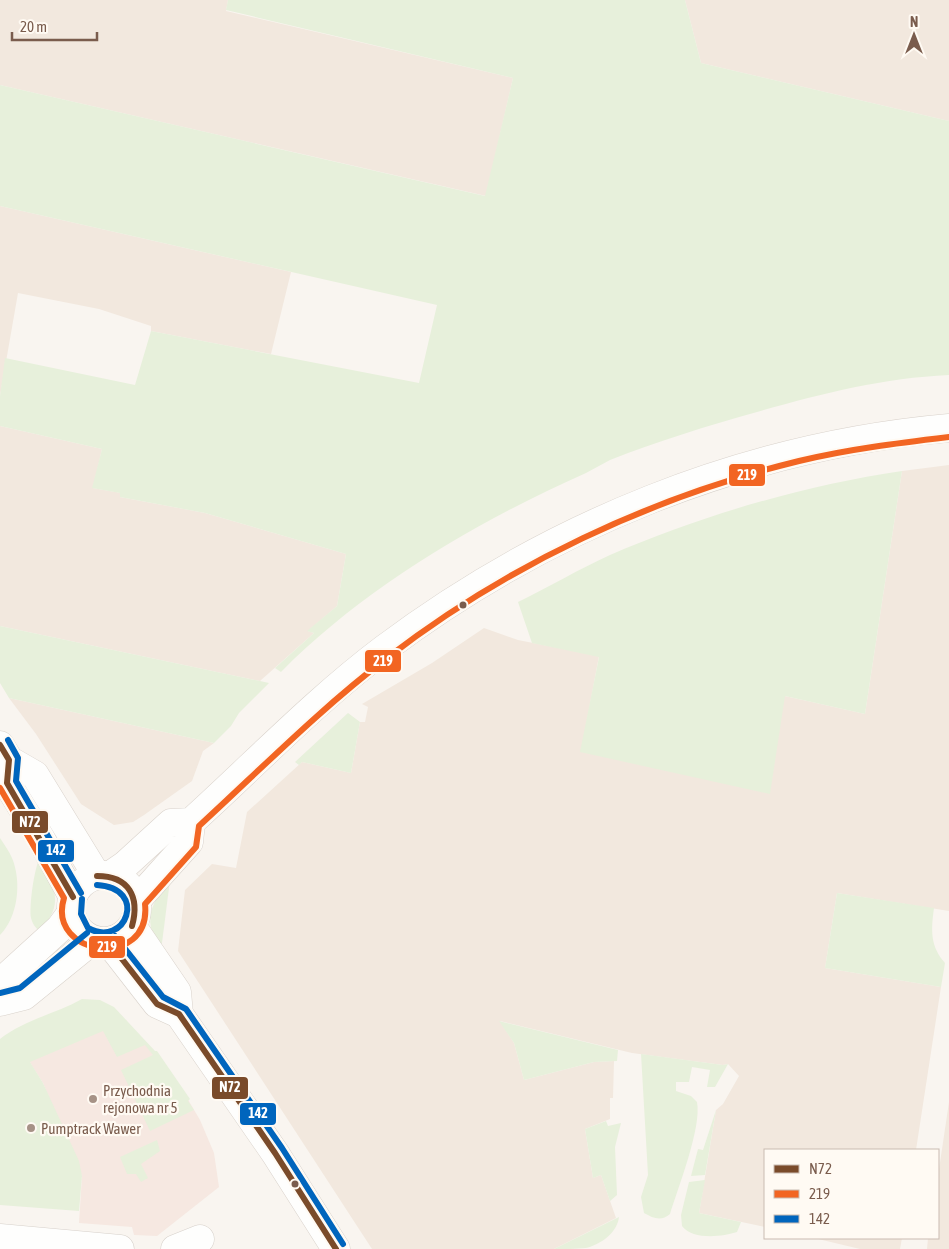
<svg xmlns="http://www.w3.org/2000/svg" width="949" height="1249" font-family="'Asap Condensed',sans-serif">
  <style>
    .residential { fill: #f2e8de }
    .commercial { fill: #f6e8e1 }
    .green { fill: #e7f0db }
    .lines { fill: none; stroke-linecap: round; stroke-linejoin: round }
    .street-casing { stroke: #d7d1cb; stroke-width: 29 }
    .secondary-casing { stroke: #d9d2cb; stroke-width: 29 }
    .street { stroke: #fefefd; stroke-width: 28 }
    .secondary { stroke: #fefefd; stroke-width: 28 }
    .bus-1-casing { stroke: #fffaf3; stroke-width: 10 }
    .bus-2-casing { stroke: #fffaf3; stroke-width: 10 }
    .bus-3-casing { stroke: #fffaf3; stroke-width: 10 }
    .bus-1 { stroke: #7a4b2a; stroke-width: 6 }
    .bus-2 { stroke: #f26522; stroke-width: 6 }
    .bus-3 { stroke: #0065bd; stroke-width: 6 }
    .bus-dot { fill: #7a5c4d; stroke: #fffaf3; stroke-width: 2 }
    .poi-dot { fill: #a69286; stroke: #fffaf3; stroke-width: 2 }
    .labels { text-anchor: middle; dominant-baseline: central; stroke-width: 4.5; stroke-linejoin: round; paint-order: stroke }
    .poi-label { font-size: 15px; fill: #7a5c4d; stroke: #fffaf3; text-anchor: start }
    .line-badge { stroke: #fffaf3; stroke-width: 2 }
    .badge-label { font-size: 14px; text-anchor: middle; font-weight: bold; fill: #fff }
  </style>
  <rect width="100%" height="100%" fill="#f9f5f0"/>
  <g class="residential">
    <polygon points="0,0 228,0 226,11 513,78 486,196 0,85"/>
    <polygon points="685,0 949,0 949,121 701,63"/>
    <polygon points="0,206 291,272 271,354 151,331 151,326 99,309 18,293 0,396"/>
    <polygon points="0,426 102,449 93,488 121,493 120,497 205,513 346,554 337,606 308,631 314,633 260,681 0,626"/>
    <polygon points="949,465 949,911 837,893 825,968 941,987 916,1150 765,1150 765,1227 699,1213 716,1110 723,1104 739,1076 728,1064 723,1065 632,1053 500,1021 514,1043 524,1080 594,1062 614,1061 613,1098 610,1098 610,1119 585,1129 593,1178 601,1175 616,1218 554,1249 372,1249 178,951 185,890 212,864 236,868 247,812 302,762 351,773 360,722 365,722 368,707 362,704 432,663 484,628 518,640 599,656 581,752 785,696 865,714 902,471"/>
    <polygon points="9,698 214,743 203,751 192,781 144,815 133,822 114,825 81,804 36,734"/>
    <polygon points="949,1102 949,1249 927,1249 928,1238 938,1238 938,1176"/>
    <polygon points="814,1238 902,1238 900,1249 860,1249"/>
  </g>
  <polygon class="commercial" points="126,1020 187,1098 200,1120 214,1153 219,1187 157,1236 134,1235 132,1227 79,1223 82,1176 43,1083 26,1056"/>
  <g class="green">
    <path d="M228,0H685L701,63L949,121V375C883,378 820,394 757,412C707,426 658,441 610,460C602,464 594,469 586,473C478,521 365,587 281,672L275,668L314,633L307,631L337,606L346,554L205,513L120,497V493L92,488L102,449L0,426V396L5,358L135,385L151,331L419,383L437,305L0,206V85L485,196L513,78L226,10Z"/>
    <path d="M902,471L865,714L785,696L770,794L580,752L599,657L532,643L518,602C549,587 579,569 610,555C703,515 802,486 902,471Z"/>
    <polygon points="0,626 260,681 269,683 239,713 231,726 214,743 9,698 0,683"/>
    <polygon points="348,713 360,722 351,773 302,762 299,765 295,762"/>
    <path d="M0,838C4,844 9,851 12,858C22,882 18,917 0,935Z"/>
    <path d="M40,858C54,888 66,904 39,931C35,927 32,923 31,918C29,907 34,868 40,858Z"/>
    <path d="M170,880L162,943L158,947C143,916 151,905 170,880Z"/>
    <path d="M837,893L934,908C931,930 930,946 945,963L941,987L825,968Z"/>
    <path d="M82,999L100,1000L114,1007L155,1051H157L190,1099L188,1101L194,1110L150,1131L121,1070L153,1055L145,1045L117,1057L103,1031L30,1062L43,1083L79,1161L82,1176L79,1211L0,1205V1039C24,1020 55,1014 82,999Z"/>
    <polygon points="499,1021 618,1050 617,1061 594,1062 524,1080 514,1043"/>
    <path d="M641,1054L723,1065L728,1064L715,1087H707L710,1070L692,1067L689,1082H676V1091L691,1096L697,1102C702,1127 678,1188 670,1214C661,1222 653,1218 644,1213L641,1197L648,1175Z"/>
    <polygon points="716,1110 705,1175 691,1176 698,1149 703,1150"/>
    <polygon points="606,1121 608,1126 621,1123 615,1147 617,1195 610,1201 601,1175 593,1178 585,1129"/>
    <polygon points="157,1140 160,1151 141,1164 148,1178 141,1182 136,1174 127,1174 120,1157"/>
    <path d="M705,1180L699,1213L741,1222L737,1232C722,1237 692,1240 682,1226L681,1215L689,1182Z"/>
    <path d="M619,1217C617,1233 601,1244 586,1248C577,1249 564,1249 554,1249Z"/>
  </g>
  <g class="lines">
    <defs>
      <g id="street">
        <polyline points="0,1238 120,1249"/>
        <polyline points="175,1249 200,1239"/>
      </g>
      <g id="secondary">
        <polyline points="0,745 9,760 35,775 97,876"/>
        <polyline points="9,760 7,783 40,837 73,897"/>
        <circle cx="104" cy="908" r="33"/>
        <path d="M109,876L125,865L171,823L191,822C255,764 315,701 384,649C548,526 744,446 949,428"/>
        <polyline points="136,901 189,842 191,822"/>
        <polyline points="132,926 177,992 179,1014 275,1153 336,1249"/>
        <polyline points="108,941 157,1004 179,1014"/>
        <polyline points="3,999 4,979 60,928 71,913"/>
        <polyline points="0,1002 24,996 93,940"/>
      </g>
    </defs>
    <use href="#street" class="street-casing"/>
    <use href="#secondary" class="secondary-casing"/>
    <use href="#street" class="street"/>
    <use href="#secondary" class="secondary"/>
    <defs>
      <g id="bus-1">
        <polyline points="0,745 9,760 7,783 73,897"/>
        <path d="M97,876C129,876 140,897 132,926"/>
        <polyline points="108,941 157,1004 179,1014 275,1153 336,1249"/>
      </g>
      <path id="bus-2" d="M0,788L64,898C46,957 152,970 145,904L196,847L199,826C261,769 320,709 387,658C507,565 652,497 799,461C849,449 899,443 949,437"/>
      <g id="bus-3">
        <polyline points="8,740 18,758 16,781 81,893"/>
        <path d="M82,899L81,914L88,928C126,949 149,888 97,885"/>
        <polyline points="115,936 163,997 186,1009 282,1148 343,1244"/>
        <polyline points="0,993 20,988 87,933"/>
      </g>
    </defs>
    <use href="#bus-1" class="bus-1-casing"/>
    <use href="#bus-2" class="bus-2-casing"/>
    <use href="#bus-3" class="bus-3-casing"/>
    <use href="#bus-1" class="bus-1"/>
    <use href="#bus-2" class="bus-2"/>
    <use href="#bus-3" class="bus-3"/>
  </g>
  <g class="bus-dot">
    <circle cx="463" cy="605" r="4.5"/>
    <circle cx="295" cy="1184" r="4.5"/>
  </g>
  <g class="poi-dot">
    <circle cx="93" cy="1099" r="5"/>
    <circle cx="31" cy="1128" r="5"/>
  </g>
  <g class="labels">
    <g class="poi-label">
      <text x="103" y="1090">Przychodnia<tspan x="103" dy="17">rejonowa nr 5</tspan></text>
      <text x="41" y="1128">Pumptrack Wawer</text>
    </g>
  </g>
  <g class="line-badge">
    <rect x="728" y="463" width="38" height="24" rx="5" fill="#f26522"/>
    <rect x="364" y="649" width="38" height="24" rx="5" fill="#f26522"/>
    <rect x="11" y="810" width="38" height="24" rx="5" fill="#7a4b2a"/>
    <rect x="37" y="839" width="38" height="24" rx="5" fill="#0065bd"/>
    <rect x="88" y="935" width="38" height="24" rx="5" fill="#f26522"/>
    <rect x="211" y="1076" width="38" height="24" rx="5" fill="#7a4b2a"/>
    <rect x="239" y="1102" width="38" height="24" rx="5" fill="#0065bd"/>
  </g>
  <g class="badge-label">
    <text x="747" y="480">219</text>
    <text x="383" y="666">219</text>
    <text x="30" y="827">N72</text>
    <text x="56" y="855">142</text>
    <text x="107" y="952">219</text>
    <text x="230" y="1092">N72</text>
    <text x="258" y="1118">142</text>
  </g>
  <rect x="764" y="1149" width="175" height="90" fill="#fffaf3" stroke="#cabbb1"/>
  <rect x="774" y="1165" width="25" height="8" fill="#7a4b2a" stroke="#cabbb1"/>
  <text x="809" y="1174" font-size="15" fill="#7a5c4d">N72</text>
  <rect x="774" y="1190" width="25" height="8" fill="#f26522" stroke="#cabbb1"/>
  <text x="809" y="1199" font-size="15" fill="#7a5c4d">219</text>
  <rect x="774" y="1215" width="25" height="8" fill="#0065bd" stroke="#cabbb1"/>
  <text x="809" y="1224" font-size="15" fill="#7a5c4d">142</text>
  <g transform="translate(914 35)" stroke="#fffaf3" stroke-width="4" paint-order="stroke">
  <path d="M0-4L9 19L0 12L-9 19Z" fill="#7a5c4d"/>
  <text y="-8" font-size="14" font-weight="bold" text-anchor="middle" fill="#7a5c4d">N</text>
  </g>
  <path d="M12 32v8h85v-8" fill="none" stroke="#7a5c4d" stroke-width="2.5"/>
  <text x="20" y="32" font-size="15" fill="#7a5c4d" stroke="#fffaf3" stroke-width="4" paint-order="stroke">20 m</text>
</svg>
